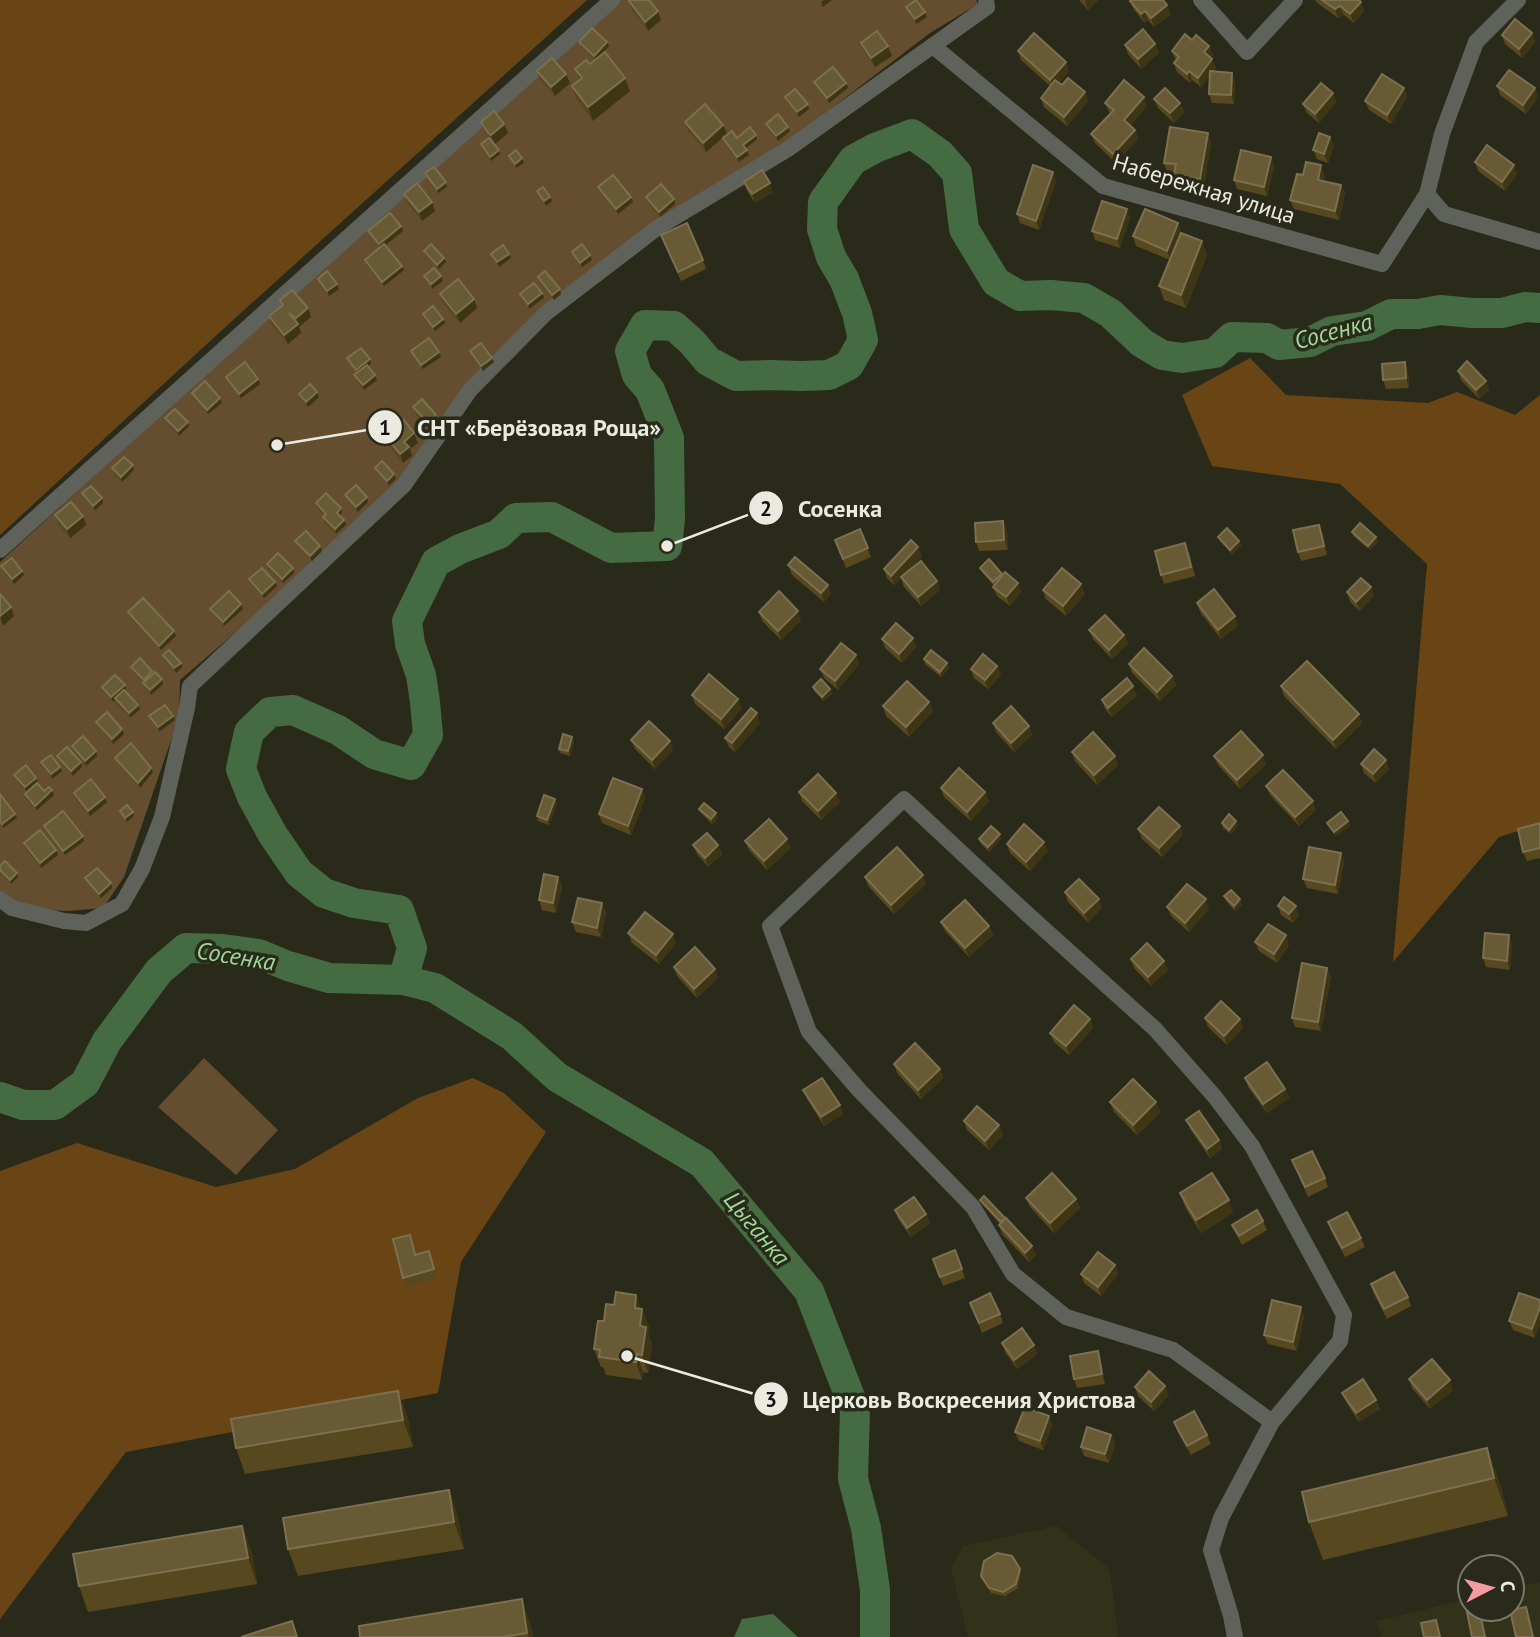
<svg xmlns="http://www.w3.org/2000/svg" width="1540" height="1637" font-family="'PT Sans',sans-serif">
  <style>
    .built { fill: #32321b }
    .green { fill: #654d30 }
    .forest { fill: #694515 }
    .water { fill: #446b41 }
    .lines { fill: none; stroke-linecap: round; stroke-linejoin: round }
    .river { stroke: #446b41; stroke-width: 30 }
    .minor { stroke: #5f625b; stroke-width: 16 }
    .wall { fill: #57481f }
    .shaded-wall { fill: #3e3515 }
    .building { fill: #675a34; stroke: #7b704f; stroke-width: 2 }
    .labels { text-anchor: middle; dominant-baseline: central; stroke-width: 7; stroke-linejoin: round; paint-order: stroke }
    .street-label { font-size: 23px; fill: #eaeae0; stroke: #2a2a1b }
    .water-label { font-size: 24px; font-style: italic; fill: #9dda98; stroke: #2a2a1b }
    .leader { fill: none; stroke: #eaeae0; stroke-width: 2.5 }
    .callout-dot { fill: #eaeae0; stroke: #2a2a1b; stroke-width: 2.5 }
    .mark-label { font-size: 21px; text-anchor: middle; font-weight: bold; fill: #111 }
    .callout-label { font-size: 24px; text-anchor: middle; font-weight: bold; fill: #eaeae0; stroke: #2a2a1b; stroke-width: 7; stroke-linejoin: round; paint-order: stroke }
  </style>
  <rect width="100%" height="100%" fill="#2a2a1b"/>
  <g class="built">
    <polygon points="1057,1526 1110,1570 1118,1637 968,1637 951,1569 963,1546"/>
    <polygon points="1540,1582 1540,1637 1382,1637 1377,1621 1470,1598 1470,1609 1512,1609 1512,1588"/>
  </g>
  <g class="green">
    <polygon points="615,0 976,0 978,4 930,33 782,146 505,347 399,483 286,589 180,680 179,717 124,877 103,908 69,911 0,908 0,562"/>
    <polygon points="204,1058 278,1130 236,1175 158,1107"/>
  </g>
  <g class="forest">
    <polygon points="0,0 587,0 221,331 0,535"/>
    <polygon points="1250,358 1286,395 1428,403 1457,392 1515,415 1540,395 1540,824 1499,837 1393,962 1427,564 1340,484 1212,466 1182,395"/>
    <polygon points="473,1078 504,1093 546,1132 461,1262 438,1393 126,1452 0,1619 0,1171 77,1143 216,1187 295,1169 418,1098"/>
  </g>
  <polygon class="water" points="773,1614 798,1637 734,1637 742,1619"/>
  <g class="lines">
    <g class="river">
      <polyline points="403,980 435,988 512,1036 557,1077 702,1163 809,1291 855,1410 853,1479 866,1528 875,1590 875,1637"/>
      <polyline points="0,1097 23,1105 55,1105 85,1083 107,1041 159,971 186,948 223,949 259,954 288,966 329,978 403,980 412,948 399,910 354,903 324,893 299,873 273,835 252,797 241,769 249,732 270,712 293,710 338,730 374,754 411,765 428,735 425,702 421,675 410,644 407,621 436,562 460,549 499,534 516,518 552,517 611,548 667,546 670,519 669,438 650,390 637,375 630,351 645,325 674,326 692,342 708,361 736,376 771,375 801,376 829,375 849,365 863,340 857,313 844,279 831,257 822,229 823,202 853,160 875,148 912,134 940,154 957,173 964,229 996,282 1020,296 1051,295 1084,298 1110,313 1142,343 1162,355 1182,358 1215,353 1232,337 1267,338 1279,345 1310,342 1332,331 1367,326 1391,314 1418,314 1440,310 1472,313 1502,313 1525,307 1540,308"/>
    </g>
    <g class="minor">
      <polyline points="1201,0 1247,52 1295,0"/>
      <polyline points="933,46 1103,186 1382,264 1427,194 1442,134 1476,42 1518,0"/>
      <polyline points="1427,194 1444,214 1540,242"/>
      <polyline points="0,550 612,0"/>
      <polyline points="0,899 12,908 64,921 86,923 122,904 142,869 162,817 187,708 190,686 404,485 470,390 546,313 657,228 788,149 987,7 986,0"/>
      <polyline points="1235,1637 1231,1616 1211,1550 1221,1518 1272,1422 1340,1341 1344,1315 1252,1146 1215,1097 1155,1029 1024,911 904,799 770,926 809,1032 859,1090 973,1207 1013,1274 1066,1317 1173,1350 1272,1422"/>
    </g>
  </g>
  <g class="wall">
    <polygon points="1079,0 1098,0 1088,10"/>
    <polygon points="1315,0 1359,0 1361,2 1364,11 1354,23 1344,15 1338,18 1316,2"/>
    <polygon points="629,1 661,20 648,31 632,10"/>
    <polygon points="1130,1 1166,3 1171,14 1154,27 1148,20 1145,23 1134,10"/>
    <polygon points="1532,33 1535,42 1522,58 1505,44 1502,35"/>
    <polygon points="1192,40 1209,46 1213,55 1211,58 1216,68 1213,72 1232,73 1235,82 1234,104 1212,103 1209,94 1210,75 1201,87 1192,80 1190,83 1177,72 1174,63 1176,61 1172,51"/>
    <polygon points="579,42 607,42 609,46 598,58 630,91 593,121 577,100 572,86 579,80 575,69 590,64 595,60 581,47"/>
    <polygon points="861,43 892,56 875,67 864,52"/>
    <polygon points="1155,44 1159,53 1141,69 1128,54 1125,45"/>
    <polygon points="1018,51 1069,71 1059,83 1062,85 1085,92 1088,101 1067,126 1044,107 1041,98 1050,86 1021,60"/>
    <polygon points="537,71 570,83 555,96 540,80"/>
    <polygon points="814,82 848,88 829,103 816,86"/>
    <polygon points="1497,86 1535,88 1538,97 1526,114 1500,95"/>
    <polygon points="1404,88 1407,97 1391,124 1369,110 1365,101"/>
    <polygon points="1333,93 1336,102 1319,123 1307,113 1303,104"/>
    <polygon points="785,97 808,104 809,109 799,117 787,101"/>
    <polygon points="1154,99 1180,103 1184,112 1174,123 1158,108"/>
    <polygon points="1105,103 1147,106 1130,126 1135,130 1138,139 1116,163 1095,143 1091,134 1110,113 1109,112"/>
    <polygon points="481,122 504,124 508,133 495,144 500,154 491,161 482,149 481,144 489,138 484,131"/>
    <polygon points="685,122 723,125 727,134 706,152 688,131"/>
    <polygon points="766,124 790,131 778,141 768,129"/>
    <polygon points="756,135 757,139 746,149 749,155 739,162 725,143 723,138 737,138"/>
    <polygon points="1211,142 1204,188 1177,184 1174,175 1174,173 1167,172 1164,163"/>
    <polygon points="1334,146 1328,163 1317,159 1313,150"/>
    <polygon points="1271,157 1274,166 1267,196 1237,189 1234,180"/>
    <polygon points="1475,162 1517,174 1505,191 1478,171"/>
    <polygon points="425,173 447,187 438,193 427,177"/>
    <polygon points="1303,175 1325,175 1323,181 1341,185 1345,194 1339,220 1294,209 1290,200"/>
    <polygon points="1056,181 1039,230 1020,223 1017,214"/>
    <polygon points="744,182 773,192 755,203 747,191"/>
    <polygon points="598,187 631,197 633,202 618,214 600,191"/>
    <polygon points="404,194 432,202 435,211 422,221 407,203"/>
    <polygon points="646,197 674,199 675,204 660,217 648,202"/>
    <polygon points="1130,218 1120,248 1095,240 1092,231"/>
    <polygon points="368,231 403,231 385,245 404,270 384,286 366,264 365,260 380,247 370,235"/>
    <polygon points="1181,233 1207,255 1186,308 1164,300 1159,286 1170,260 1136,246 1133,236"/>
    <polygon points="661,235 703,260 706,269 681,281"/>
    <polygon points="424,251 446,262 439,269 426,256"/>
    <polygon points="538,277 561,294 554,300 539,281"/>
    <polygon points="440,294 474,299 477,308 460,323 443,303"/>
    <polygon points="280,300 308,308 311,317 299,327 301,333 288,344 272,325 269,316 282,305"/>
    <polygon points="423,314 445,323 435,331 425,318"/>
    <polygon points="470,351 492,358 494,362 483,371 472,356"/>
    <polygon points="347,358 370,359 371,364 368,366 377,380 364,390 356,380 354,375 357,373 349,362"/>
    <polygon points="1408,371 1409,388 1386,389 1383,380"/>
    <polygon points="1458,371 1486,381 1489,390 1479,399 1461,380"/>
    <polygon points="226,377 260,384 241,398 228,381"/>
    <polygon points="317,392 319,397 308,407 300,399 299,394"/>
    <polygon points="192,393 222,403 208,414 194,397"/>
    <polygon points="413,407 436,415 440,424 431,432 417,416"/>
    <polygon points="165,418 189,426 179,436 167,423"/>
    <polygon points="397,426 418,443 410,449 412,456 403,463 383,439 380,430"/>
    <polygon points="112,468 134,470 122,482 114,473"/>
    <polygon points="375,468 394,474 396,479 389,485 377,472"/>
    <polygon points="82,493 103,503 95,510 84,498"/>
    <polygon points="345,495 367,497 368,502 358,512 347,500"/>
    <polygon points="316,503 341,508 342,513 340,516 346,525 336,534 324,522 323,517 325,516 317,508"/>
    <polygon points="55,515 83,516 86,525 70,538 58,524"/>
    <polygon points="1319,525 1323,534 1327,555 1301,561 1298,552"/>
    <polygon points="860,529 871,557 846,568 835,540"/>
    <polygon points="1007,530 1008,550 979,551 976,542"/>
    <polygon points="1352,532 1378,542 1370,550 1353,536"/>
    <polygon points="1218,537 1239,541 1241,546 1232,554 1220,541"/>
    <polygon points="295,541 322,551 312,561 297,545"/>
    <polygon points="1189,552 1195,576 1164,584 1161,575"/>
    <polygon points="922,556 902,577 937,581 940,590 921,606 904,587 901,578 894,585 887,578 884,569"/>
    <polygon points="267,564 293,568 294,573 283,583 268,568"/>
    <polygon points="788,565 831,594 824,602 792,575"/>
    <polygon points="1,566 22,571 24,575 14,584 3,571"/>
    <polygon points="980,568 1002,574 1003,575 1018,583 1021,592 1010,606 997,596 993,587 994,586 982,572"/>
    <polygon points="249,579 277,586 264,598 251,584"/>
    <polygon points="1043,590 1085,594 1066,616 1046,599"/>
    <polygon points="1347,592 1374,596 1360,611 1350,602"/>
    <polygon points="1197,603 1235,616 1238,626 1221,639 1200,612"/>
    <polygon points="241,604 243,609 224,626 212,613 210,609"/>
    <polygon points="128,612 176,636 161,650 130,617"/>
    <polygon points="759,612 801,620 781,640 762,621"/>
    <polygon points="1089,630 1124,635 1128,644 1112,659 1093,639"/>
    <polygon points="913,638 916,647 902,663 885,648 882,639"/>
    <polygon points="163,655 181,663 182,667 176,673 165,660"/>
    <polygon points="856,655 859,664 838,690 824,678 820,669"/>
    <polygon points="924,659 947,663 949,668 941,677 925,664"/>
    <polygon points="1129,664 1172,676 1176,685 1160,701 1132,673"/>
    <polygon points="997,666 1001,675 988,689 974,678 971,669"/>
    <polygon points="131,667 153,673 162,679 163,684 151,695 145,688 144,682 133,671"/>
    <polygon points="125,685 126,689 125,691 140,709 130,718 116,703 115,700 113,702 104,692 102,687"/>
    <polygon points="1281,686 1362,723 1336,749 1284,696"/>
    <polygon points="813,687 830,689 832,694 824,701 814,691"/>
    <polygon points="692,695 742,708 724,729 695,704"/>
    <polygon points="1137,695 1112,717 1105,709 1102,700"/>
    <polygon points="929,702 933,711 909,737 886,716 883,706"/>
    <polygon points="96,722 122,729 124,734 113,744 98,726"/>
    <polygon points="760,723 735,752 729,747 725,738"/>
    <polygon points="993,723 1029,726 1032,735 1014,752 996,732"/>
    <polygon points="572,737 574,742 570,756 560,753 559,749"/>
    <polygon points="631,740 673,750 655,769 635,749"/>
    <polygon points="72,746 97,756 86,766 73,751"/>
    <polygon points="1072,752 1115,756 1118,765 1097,785 1075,761"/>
    <polygon points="57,756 82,767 73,776 59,760"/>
    <polygon points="1214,756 1266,764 1240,789 1218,765"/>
    <polygon points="115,758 153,772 140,788 117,762"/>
    <polygon points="41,762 60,767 62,771 52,779 43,766"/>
    <polygon points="1361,764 1389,769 1376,783 1364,773"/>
    <polygon points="14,775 38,782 37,783 44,791 52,790 54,795 37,810 26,799 25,794 27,792 16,779"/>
    <polygon points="1266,786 1316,810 1299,826 1270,795"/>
    <polygon points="941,788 989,801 971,821 944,797"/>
    <polygon points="642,789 645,798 631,835 602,823 599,814"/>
    <polygon points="799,792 840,802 821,820 802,801"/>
    <polygon points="74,793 107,802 90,816 75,798"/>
    <polygon points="555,799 557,804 549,825 538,821 537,816"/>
    <polygon points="699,809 718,818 712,824 701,813"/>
    <polygon points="1236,821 1238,825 1231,834 1223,828 1222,823"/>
    <polygon points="1540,823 1540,858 1527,861 1523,852"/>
    <polygon points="44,826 84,841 65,855 45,830"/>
    <polygon points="1180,826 1183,835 1162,857 1142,839 1138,829"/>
    <polygon points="979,839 1001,839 989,852 981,844"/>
    <polygon points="745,841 791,848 767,870 749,850"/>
    <polygon points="24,843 58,855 41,868 25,848"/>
    <polygon points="1007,844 1048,851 1030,871 1010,853"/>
    <polygon points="693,845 718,845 722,854 708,867 697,854"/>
    <polygon points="1341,853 1344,862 1338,894 1307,888 1303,879"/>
    <polygon points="0,866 17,873 18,877 11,884 0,873"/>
    <polygon points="558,877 562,886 556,913 542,910 539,900"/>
    <polygon points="865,877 926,884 894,914 868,886"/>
    <polygon points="85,878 111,883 112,888 101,898 87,882"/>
    <polygon points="1065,892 1102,908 1088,922 1068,902"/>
    <polygon points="1224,896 1242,904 1235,911 1226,901"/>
    <polygon points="602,903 606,913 601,937 576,932 572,922"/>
    <polygon points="1278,906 1299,915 1293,923 1281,915"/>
    <polygon points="1167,907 1209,909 1189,932 1171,916"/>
    <polygon points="941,922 989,926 993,935 969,957 945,931"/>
    <polygon points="628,933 676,943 659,964 632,943"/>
    <polygon points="1255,942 1289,945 1277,963 1259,951"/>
    <polygon points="1512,944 1510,970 1486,967 1483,958"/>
    <polygon points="1131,959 1168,970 1151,986 1134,968"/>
    <polygon points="674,967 718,978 697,998 677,976"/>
    <polygon points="1327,968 1331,977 1321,1031 1295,1027 1292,1018"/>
    <polygon points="1205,1018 1240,1019 1243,1028 1227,1045 1208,1027"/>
    <polygon points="1090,1019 1093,1028 1069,1055 1054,1042 1050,1033"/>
    <polygon points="894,1064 940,1069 943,1078 921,1099 897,1073"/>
    <polygon points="1245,1078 1285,1089 1289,1098 1267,1113 1248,1087"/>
    <polygon points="803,1090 840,1105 843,1114 824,1126 807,1099"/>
    <polygon points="1110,1102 1156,1102 1160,1112 1137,1135 1114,1112"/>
    <polygon points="1186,1120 1219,1140 1222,1149 1210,1158 1190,1129"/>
    <polygon points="964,1121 1003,1135 989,1150 967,1130"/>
    <polygon points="1292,1160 1325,1178 1328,1187 1308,1197"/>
    <polygon points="1180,1193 1233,1213 1201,1233 1185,1207"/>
    <polygon points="1026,1198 1076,1199 1080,1208 1054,1233 1030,1207"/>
    <polygon points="980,1200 1036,1255 1029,1262 1002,1234 999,1225 1000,1224 982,1204"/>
    <polygon points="895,1210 926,1214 930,1223 911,1237 898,1219"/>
    <polygon points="1263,1221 1267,1230 1242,1245 1236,1234 1232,1225"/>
    <polygon points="1328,1222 1361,1238 1365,1247 1345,1257 1331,1231"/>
    <polygon points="410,1235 416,1254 429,1251 438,1278 407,1287 403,1278"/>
    <polygon points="955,1250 965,1278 943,1286 933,1259"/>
    <polygon points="1115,1265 1118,1274 1101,1296 1084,1283 1081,1274"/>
    <polygon points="1371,1284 1408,1297 1411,1306 1387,1319 1374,1294"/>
    <polygon points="1540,1300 1535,1338 1513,1330 1509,1321"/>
    <polygon points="970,1303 1000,1314 1003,1323 982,1333"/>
    <polygon points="641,1309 642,1309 649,1327 648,1333 652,1345 648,1373 643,1372 642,1380 606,1375 603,1367 601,1367 594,1349 604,1321"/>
    <polygon points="1304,1316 1297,1351 1268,1344 1264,1335"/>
    <polygon points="1002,1343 1037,1354 1017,1369 1005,1352"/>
    <polygon points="1098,1351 1101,1361 1105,1384 1077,1388 1074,1379"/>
    <polygon points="1409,1379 1453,1390 1430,1409 1412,1388"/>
    <polygon points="1135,1387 1169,1395 1154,1411 1138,1396"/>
    <polygon points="398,1391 408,1418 413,1447 245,1474 236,1448"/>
    <polygon points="1342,1393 1380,1409 1359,1422 1346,1402"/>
    <polygon points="1049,1416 1052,1425 1043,1450 1019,1441 1015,1432"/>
    <polygon points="1174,1422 1207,1435 1211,1444 1191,1455 1177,1431"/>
    <polygon points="1111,1435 1115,1444 1109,1463 1084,1456 1081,1447"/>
    <polygon points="1487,1448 1501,1487 1508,1516 1323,1560 1309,1522"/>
    <polygon points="449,1490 458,1517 464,1549 298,1576 288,1549"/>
    <polygon points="242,1526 252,1553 257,1584 88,1612 79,1586"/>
    <polygon points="1020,1569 1021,1574 1018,1588 1005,1596 991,1593 981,1576"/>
    <polygon points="531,1626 533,1637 360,1637"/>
  </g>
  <g class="shaded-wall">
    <polygon points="824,0 832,0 823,7 821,2"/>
    <polygon points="1086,0 1098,0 1088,10 1085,1"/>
    <polygon points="1361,2 1364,11 1354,23 1350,14"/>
    <polygon points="1167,5 1171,14 1154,27 1151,18"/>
    <polygon points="1340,6 1344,15 1338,18 1335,9"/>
    <polygon points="658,11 661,20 648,31 645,22"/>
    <polygon points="1145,11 1148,20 1145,23 1141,14"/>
    <polygon points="925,12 927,17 916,24 915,19"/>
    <polygon points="1532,33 1535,42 1522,58 1519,49"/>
    <polygon points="607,42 609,46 596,61 594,56"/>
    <polygon points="1155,44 1159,53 1141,69 1138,59"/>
    <polygon points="888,46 892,56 875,67 871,58"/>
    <polygon points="1209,46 1213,55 1208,62 1204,52"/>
    <polygon points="1212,59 1216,68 1201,87 1198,78"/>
    <polygon points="1066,62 1069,71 1053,89 1050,80"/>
    <polygon points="1189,71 1192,80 1190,83 1187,74"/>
    <polygon points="1232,73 1235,82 1234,104 1231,95"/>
    <polygon points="566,74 570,83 555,96 551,87"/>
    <polygon points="625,78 630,91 593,121 588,107"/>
    <polygon points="846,83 848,88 829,103 827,98"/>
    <polygon points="1404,88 1407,97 1391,124 1387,115"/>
    <polygon points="1535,88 1538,97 1526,114 1523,105"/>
    <polygon points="1085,92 1088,101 1067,126 1064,117"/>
    <polygon points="1333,93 1336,102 1319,123 1315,114"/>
    <polygon points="1144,97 1147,106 1128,129 1124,120"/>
    <polygon points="1180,103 1184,112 1174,123 1170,113"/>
    <polygon points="808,104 809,109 799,117 797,112"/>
    <polygon points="504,124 508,133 495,144 491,135"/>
    <polygon points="723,125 727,134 706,152 703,143"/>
    <polygon points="788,127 790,131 778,141 776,136"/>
    <polygon points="1135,130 1138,139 1116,163 1113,154"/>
    <polygon points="1208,133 1211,142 1204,188 1200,179"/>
    <polygon points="756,135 757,139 745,149 743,145"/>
    <polygon points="1330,137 1334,146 1328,163 1324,154"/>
    <polygon points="499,150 500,154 491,161 490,157"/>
    <polygon points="747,150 749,155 739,162 737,157"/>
    <polygon points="1271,157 1274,166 1267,196 1264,187"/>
    <polygon points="522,158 524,163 516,168 515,164"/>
    <polygon points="1321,165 1325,175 1321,189 1318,180"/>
    <polygon points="1514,165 1517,174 1505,191 1502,182"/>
    <polygon points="1053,172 1056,181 1039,230 1036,221"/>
    <polygon points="446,182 447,187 438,193 437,189"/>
    <polygon points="770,183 773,192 755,203 752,194"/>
    <polygon points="1341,185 1345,194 1339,220 1335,211"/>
    <polygon points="550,197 552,201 546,206 544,201"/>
    <polygon points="631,197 633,202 618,214 616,209"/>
    <polygon points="674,199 675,204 660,217 659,212"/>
    <polygon points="432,202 435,211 422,221 419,212"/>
    <polygon points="1127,209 1130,218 1120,248 1117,239"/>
    <polygon points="1178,223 1182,233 1170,260 1167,251"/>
    <polygon points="401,226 403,231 381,249 379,244"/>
    <polygon points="1202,241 1207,255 1186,308 1181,295"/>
    <polygon points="509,254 511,258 499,267 497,262"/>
    <polygon points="590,255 592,260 582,267 580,263"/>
    <polygon points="444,258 446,262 439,269 437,265"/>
    <polygon points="402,266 404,270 384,286 382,282"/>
    <polygon points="441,276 443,281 432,289 431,284"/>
    <polygon points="337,284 339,289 329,296 327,291"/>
    <polygon points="560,289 561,294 554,300 552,295"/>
    <polygon points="542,293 544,298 529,309 528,304"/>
    <polygon points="474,299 477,308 460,323 456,314"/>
    <polygon points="308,308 311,317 299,327 301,333 288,344 284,335 298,324 296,318"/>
    <polygon points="443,319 445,323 435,331 433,327"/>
    <polygon points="439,352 441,357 423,369 421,365"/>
    <polygon points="492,358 494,362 483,371 481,366"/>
    <polygon points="370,359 371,364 358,374 356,370"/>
    <polygon points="1405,362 1408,371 1409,388 1406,378"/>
    <polygon points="375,375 377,380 364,390 363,385"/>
    <polygon points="258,379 260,384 241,398 239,394"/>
    <polygon points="1486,381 1489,390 1479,399 1476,390"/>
    <polygon points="317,392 319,397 308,407 306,402"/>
    <polygon points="220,398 222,403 208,414 207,410"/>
    <polygon points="436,415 440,424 431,432 428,423"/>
    <polygon points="188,422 189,426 179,436 178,431"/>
    <polygon points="414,433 418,443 410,449 412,456 403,463 400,454 404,442"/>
    <polygon points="133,465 134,470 122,482 121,477"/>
    <polygon points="394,474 396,479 389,485 387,481"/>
    <polygon points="367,497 368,502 358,512 356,507"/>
    <polygon points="102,498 103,503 95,510 93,506"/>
    <polygon points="341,508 342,513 338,517 337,513"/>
    <polygon points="83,516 86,525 70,538 67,529"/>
    <polygon points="344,520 346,525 336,534 335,529"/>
    <polygon points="1003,521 1007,530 1008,550 1004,540"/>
    <polygon points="1319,525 1323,534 1327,555 1324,546"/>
    <polygon points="1376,537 1378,542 1370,550 1368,546"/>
    <polygon points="1239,541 1241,546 1232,554 1230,550"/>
    <polygon points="320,546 322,551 312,561 310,556"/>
    <polygon points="918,547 922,556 894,585 891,576"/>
    <polygon points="293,568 294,573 283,583 282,579"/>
    <polygon points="22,571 24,575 14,584 12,579"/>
    <polygon points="937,581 940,590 921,606 918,597"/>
    <polygon points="275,582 277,586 264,598 262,594"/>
    <polygon points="1018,583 1021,592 1010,606 1006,597"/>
    <polygon points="1081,584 1085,594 1066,616 1063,606"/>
    <polygon points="828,585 831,594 824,602 821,593"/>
    <polygon points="1371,587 1374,596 1360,611 1356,602"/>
    <polygon points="241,604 243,609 224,626 223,622"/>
    <polygon points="11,607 14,616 3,626 0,616"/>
    <polygon points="798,611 801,620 781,640 778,631"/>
    <polygon points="1235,616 1238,626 1221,639 1218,630"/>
    <polygon points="174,631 176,636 161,650 159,646"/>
    <polygon points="1124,635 1128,644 1112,659 1109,650"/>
    <polygon points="913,638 916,647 902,663 899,654"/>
    <polygon points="856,655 859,664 838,690 835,681"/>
    <polygon points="181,663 182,667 176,673 174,668"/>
    <polygon points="947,663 949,668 941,677 940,672"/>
    <polygon points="997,666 1001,675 988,689 985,680"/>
    <polygon points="1172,676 1176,685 1160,701 1157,692"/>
    <polygon points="162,679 163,684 151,695 150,690"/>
    <polygon points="125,685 126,689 113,702 111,697"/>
    <polygon points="1133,686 1137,695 1112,717 1108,708"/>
    <polygon points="830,689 832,694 824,701 822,697"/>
    <polygon points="738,699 742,708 724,729 721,719"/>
    <polygon points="929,702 933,711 909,737 906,727"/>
    <polygon points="138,705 140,709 130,718 129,713"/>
    <polygon points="757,713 760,723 735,752 732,743"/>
    <polygon points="1359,714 1362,723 1336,749 1333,740"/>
    <polygon points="173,716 175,720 159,732 158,727"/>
    <polygon points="1029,726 1032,735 1014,752 1011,743"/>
    <polygon points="122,729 124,734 113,744 112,739"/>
    <polygon points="572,737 574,742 570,756 568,751"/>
    <polygon points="670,741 673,750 655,769 652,760"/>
    <polygon points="96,751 97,756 86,766 85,761"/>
    <polygon points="1263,755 1266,764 1240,789 1237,780"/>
    <polygon points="1115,756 1118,765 1097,785 1094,775"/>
    <polygon points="1386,760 1389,769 1376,783 1373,774"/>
    <polygon points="81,762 82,767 73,776 71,771"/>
    <polygon points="60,767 62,771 52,779 51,774"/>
    <polygon points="151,768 153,772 140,788 138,783"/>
    <polygon points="36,778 38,782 27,792 25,787"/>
    <polygon points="642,789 645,798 631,835 628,826"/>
    <polygon points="52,790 54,795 37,810 35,806"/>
    <polygon points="985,792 989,801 971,821 967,812"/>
    <polygon points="836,793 840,802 821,820 818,811"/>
    <polygon points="105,797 107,802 90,816 88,811"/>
    <polygon points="555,799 557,804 549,825 547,820"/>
    <polygon points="1313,801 1316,810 1299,826 1295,817"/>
    <polygon points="133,812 134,816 127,822 125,818"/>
    <polygon points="716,813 718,818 712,824 711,819"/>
    <polygon points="15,814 17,818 3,828 2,824"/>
    <polygon points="1236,821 1238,825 1231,834 1229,830"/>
    <polygon points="1348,821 1350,826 1335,837 1334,832"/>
    <polygon points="1180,826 1183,835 1162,857 1159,848"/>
    <polygon points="1000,834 1001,839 989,852 988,847"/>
    <polygon points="83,836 84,841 65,855 63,851"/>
    <polygon points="787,839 791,848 767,870 764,861"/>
    <polygon points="1044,842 1048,851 1030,871 1026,862"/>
    <polygon points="718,845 722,854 708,867 705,858"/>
    <polygon points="56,850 58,855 41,868 40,863"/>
    <polygon points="1341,853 1344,862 1338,894 1335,885"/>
    <polygon points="17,873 18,877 11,884 10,880"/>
    <polygon points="923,875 926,884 894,914 891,905"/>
    <polygon points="558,877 562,886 556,913 553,903"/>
    <polygon points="111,883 112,888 101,898 99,894"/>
    <polygon points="1099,899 1102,908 1088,922 1084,913"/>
    <polygon points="1206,899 1209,909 1189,932 1185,923"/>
    <polygon points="1240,899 1242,904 1235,911 1234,906"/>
    <polygon points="602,903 606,913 601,937 597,928"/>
    <polygon points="1296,906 1299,915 1293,923 1289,914"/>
    <polygon points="989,926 993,935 969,957 965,948"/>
    <polygon points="673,934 676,943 659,964 656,955"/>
    <polygon points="1286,935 1289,945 1277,963 1274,954"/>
    <polygon points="1509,935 1512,944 1510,970 1507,961"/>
    <polygon points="1164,961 1168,970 1151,986 1148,977"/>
    <polygon points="1327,968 1331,977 1321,1031 1318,1022"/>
    <polygon points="715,969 718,978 697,998 694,989"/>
    <polygon points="1090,1019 1093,1028 1069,1055 1066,1046"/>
    <polygon points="1240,1019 1243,1028 1227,1045 1224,1036"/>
    <polygon points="940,1069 943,1078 921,1099 918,1090"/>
    <polygon points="1285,1089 1289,1098 1267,1113 1263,1104"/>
    <polygon points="1156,1102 1160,1112 1137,1135 1133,1125"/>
    <polygon points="840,1105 843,1114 824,1126 821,1117"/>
    <polygon points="999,1125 1003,1135 989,1150 985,1141"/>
    <polygon points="1219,1140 1222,1149 1210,1158 1207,1149"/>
    <polygon points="1076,1199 1080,1208 1054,1233 1050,1223"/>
    <polygon points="1229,1200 1233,1213 1201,1233 1196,1220"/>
    <polygon points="926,1214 930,1223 911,1237 907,1228"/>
    <polygon points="1032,1246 1036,1255 1029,1262 1025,1253"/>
    <polygon points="1115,1265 1118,1274 1101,1296 1098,1287"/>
    <polygon points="636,1295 649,1327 648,1333 652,1345 648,1373 642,1355 635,1308"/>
    <polygon points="1301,1307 1304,1316 1297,1351 1293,1342"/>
    <polygon points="1540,1307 1540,1325 1535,1338 1532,1329"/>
    <polygon points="1034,1345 1037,1354 1017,1369 1014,1360"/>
    <polygon points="1098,1351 1101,1361 1105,1384 1102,1374"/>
    <polygon points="637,1354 643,1372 642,1380 636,1362"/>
    <polygon points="1450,1380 1453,1390 1430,1409 1427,1400"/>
    <polygon points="1165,1386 1169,1395 1154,1411 1151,1402"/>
    <polygon points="398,1391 408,1418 413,1447 403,1420"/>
    <polygon points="1376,1400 1380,1409 1359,1422 1356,1413"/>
    <polygon points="1049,1416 1052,1425 1043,1450 1040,1441"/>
    <polygon points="1111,1435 1115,1444 1109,1463 1105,1454"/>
    <polygon points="1487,1448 1501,1487 1508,1516 1494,1478"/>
    <polygon points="449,1490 458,1517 464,1549 454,1522"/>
    <polygon points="242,1526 252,1553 257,1584 248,1558"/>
    <polygon points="1020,1569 1021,1574 1018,1588 1016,1584"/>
    <polygon points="522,1599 531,1626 533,1637 529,1637 527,1633"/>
    <polygon points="1526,1607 1531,1620 1534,1637 1533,1637"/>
    <polygon points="1479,1609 1484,1623 1487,1637 1485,1637"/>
  </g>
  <g class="building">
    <polygon points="629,0 649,0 658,11 645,22 629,1"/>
    <polygon points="916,0 925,12 915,19 906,7"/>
    <polygon points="1131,0 1163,0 1167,5 1151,18 1145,11 1141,14 1130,1"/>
    <polygon points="1322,0 1359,0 1361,2 1350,14 1340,6 1335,9"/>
    <polygon points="1515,19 1532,33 1519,49 1502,35"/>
    <polygon points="592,28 607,42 594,56 579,42"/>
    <polygon points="1143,29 1155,44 1138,59 1125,45"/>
    <polygon points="877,31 888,46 871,58 861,43"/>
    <polygon points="1034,33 1066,62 1050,80 1018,51"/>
    <polygon points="1185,34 1192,40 1196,35 1209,46 1204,52 1212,59 1198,78 1189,71 1187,74 1174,63 1179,57 1172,51"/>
    <polygon points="605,52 625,78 588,107 572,86 582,78 575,69 586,60 590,64"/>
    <polygon points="552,58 566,74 551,87 537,71"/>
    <polygon points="833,67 846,83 827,98 814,82"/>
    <polygon points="1509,70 1535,88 1523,105 1497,86"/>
    <polygon points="1210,71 1232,73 1231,95 1209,94"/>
    <polygon points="1382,74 1404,88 1387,115 1365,101"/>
    <polygon points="1068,78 1085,92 1064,117 1041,98 1055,80 1062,85"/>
    <polygon points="1124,80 1144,97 1124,120 1135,130 1113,154 1091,134 1114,110 1105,103"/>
    <polygon points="1321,83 1333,93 1315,114 1303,104"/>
    <polygon points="1165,88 1180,103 1170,113 1154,99"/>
    <polygon points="795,89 808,104 797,112 785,97"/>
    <polygon points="705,104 723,125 703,143 685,122"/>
    <polygon points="494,111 504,124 491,135 488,133 481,122"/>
    <polygon points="778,114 788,127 776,136 766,124"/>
    <polygon points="750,127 756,135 743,145 747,150 737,157 723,138 732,131 737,138"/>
    <polygon points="1170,127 1208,133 1200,179 1174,175 1176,164 1164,163"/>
    <polygon points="1319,133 1330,137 1324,154 1313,150"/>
    <polygon points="489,138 499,150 490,157 481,144"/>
    <polygon points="1487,145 1514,165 1502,182 1475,162"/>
    <polygon points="516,150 522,158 515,164 509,156"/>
    <polygon points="1241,150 1271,157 1264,187 1234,180"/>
    <polygon points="1306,162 1321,165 1318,180 1341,185 1335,211 1290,200 1297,174 1303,175"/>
    <polygon points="1033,165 1053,172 1036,221 1017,214"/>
    <polygon points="434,167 446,182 437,189 425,173"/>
    <polygon points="762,170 770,183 752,194 744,182"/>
    <polygon points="613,175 631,197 616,209 598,187"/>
    <polygon points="417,183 432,202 419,212 404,194"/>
    <polygon points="661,184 674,199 659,212 646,197"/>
    <polygon points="543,187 550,197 544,201 537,191"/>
    <polygon points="1102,201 1127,209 1117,239 1092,231"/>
    <polygon points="1145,209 1178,223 1167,251 1133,236"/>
    <polygon points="390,213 401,226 379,244 368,231"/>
    <polygon points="687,223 703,260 678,272 661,235"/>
    <polygon points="1181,233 1202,241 1181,295 1159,286"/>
    <polygon points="384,244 402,266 382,282 365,260"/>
    <polygon points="431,244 444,258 437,265 424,251"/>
    <polygon points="582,244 590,255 580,263 572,252"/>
    <polygon points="503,245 509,254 497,262 491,254"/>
    <polygon points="434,268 441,276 431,284 424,276"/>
    <polygon points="327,271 337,284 327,291 318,279"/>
    <polygon points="545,271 560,289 552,295 538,277"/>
    <polygon points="458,279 474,299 456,314 440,294"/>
    <polygon points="534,283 542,293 528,304 520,294"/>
    <polygon points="292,290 308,308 296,318 289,313 298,324 284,335 269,316 283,305 280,300"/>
    <polygon points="433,306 443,319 433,327 423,314"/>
    <polygon points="429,338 439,352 421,365 411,351"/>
    <polygon points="481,343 492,358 481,366 470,351"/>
    <polygon points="361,348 370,359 356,370 347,358"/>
    <polygon points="1467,361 1486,381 1476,390 1458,371"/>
    <polygon points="245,362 258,379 239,394 226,377"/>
    <polygon points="1405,362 1406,378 1383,380 1382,364"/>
    <polygon points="367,365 375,375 363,385 354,375"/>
    <polygon points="205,381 220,398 207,410 192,393"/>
    <polygon points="310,384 317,392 306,402 299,394"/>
    <polygon points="422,399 436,415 428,423 413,407"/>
    <polygon points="175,409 188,422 178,431 165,418"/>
    <polygon points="392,420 397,426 404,420 414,433 404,442 409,447 400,454 380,430"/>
    <polygon points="124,457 133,465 121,477 112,468"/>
    <polygon points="382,461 394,474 387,481 375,468"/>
    <polygon points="356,485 367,497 356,507 345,495"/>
    <polygon points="91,486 102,498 93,506 82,493"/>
    <polygon points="326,493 341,508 337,513 344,520 335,529 323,517 326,514 316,503"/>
    <polygon points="71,502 83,516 67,529 55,515"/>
    <polygon points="1003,521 1004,540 976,542 975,523"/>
    <polygon points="1360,523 1376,537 1368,546 1352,532"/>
    <polygon points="1319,525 1324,546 1298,552 1293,530"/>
    <polygon points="1227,528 1239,541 1230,550 1218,537"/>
    <polygon points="860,529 868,548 843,559 835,540"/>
    <polygon points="306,531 320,546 310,556 295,541"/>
    <polygon points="911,540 918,547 891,576 884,569"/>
    <polygon points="1185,543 1191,567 1161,575 1155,551"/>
    <polygon points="278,553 293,568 282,579 267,564"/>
    <polygon points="795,557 828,585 821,593 788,565"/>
    <polygon points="12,558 22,571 12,579 1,566"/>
    <polygon points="989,559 1002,574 993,582 980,568"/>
    <polygon points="921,561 937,581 918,597 901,577"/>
    <polygon points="262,568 275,582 262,594 249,579"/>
    <polygon points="1062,568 1081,584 1063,606 1043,590"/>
    <polygon points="1005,572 1018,583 1006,597 993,587"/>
    <polygon points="1361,578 1371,587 1356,602 1347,592"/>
    <polygon points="1214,589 1235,616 1218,630 1197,603"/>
    <polygon points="229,591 241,604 223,622 210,609"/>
    <polygon points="779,591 798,611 778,631 759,612"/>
    <polygon points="0,594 11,607 0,616"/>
    <polygon points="143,598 174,631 159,646 128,612"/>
    <polygon points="1105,615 1124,635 1109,650 1089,630"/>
    <polygon points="896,623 913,638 899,654 882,639"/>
    <polygon points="841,643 856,655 835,681 820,669"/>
    <polygon points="1144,648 1172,676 1157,692 1129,664"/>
    <polygon points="169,650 181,663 174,668 163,655"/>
    <polygon points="931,650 947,663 940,672 924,659"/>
    <polygon points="983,654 997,666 985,680 971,669"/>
    <polygon points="140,658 152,671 144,680 131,667"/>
    <polygon points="1307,661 1359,714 1333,740 1281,686"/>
    <polygon points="155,672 162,679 150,690 143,683"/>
    <polygon points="709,674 738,699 721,719 692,695"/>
    <polygon points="115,675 125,685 111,697 102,687"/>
    <polygon points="1127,678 1133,686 1108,708 1102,700"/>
    <polygon points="821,679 830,689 822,697 813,687"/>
    <polygon points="907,681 929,702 906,727 883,706"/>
    <polygon points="124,690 138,705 129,713 115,698"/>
    <polygon points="165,705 173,716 158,727 149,716"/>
    <polygon points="1011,706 1029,726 1011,743 993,723"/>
    <polygon points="751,708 757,713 732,743 725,738"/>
    <polygon points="107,712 122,729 112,739 96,722"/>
    <polygon points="649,721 670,741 652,760 631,740"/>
    <polygon points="1241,731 1263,755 1237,780 1214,756"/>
    <polygon points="1093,732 1115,756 1094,775 1072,752"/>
    <polygon points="563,734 572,737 568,751 559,749"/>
    <polygon points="83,736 96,751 85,761 72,746"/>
    <polygon points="131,743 151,768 138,783 115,758"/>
    <polygon points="67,747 81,762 71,771 57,756"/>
    <polygon points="1374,749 1386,760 1373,774 1361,764"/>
    <polygon points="51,755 60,767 51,774 41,762"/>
    <polygon points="26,765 36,778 25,787 14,775"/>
    <polygon points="959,768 985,792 967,812 941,788"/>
    <polygon points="1283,770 1313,801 1295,817 1266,786"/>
    <polygon points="818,774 836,793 818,811 799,792"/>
    <polygon points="613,778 642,789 628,826 599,814"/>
    <polygon points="91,779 105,797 88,811 74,793"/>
    <polygon points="37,783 44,791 49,787 52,790 35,806 25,794"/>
    <polygon points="0,794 15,814 2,824 0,821"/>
    <polygon points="544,795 555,799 547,820 537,816"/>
    <polygon points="704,803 716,813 711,819 699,809"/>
    <polygon points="127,805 133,812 125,818 120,811"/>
    <polygon points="1159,807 1180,826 1159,848 1138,829"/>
    <polygon points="63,811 83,836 63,851 44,826"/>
    <polygon points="1341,812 1348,821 1334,832 1327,823"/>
    <polygon points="1229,814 1236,821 1229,830 1222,823"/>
    <polygon points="769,819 787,839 764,861 745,841"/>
    <polygon points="1540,823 1540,848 1523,852 1518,829"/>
    <polygon points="1024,824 1044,842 1026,862 1007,844"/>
    <polygon points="991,826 1000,834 988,847 979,839"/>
    <polygon points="40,830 56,850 40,863 24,843"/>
    <polygon points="707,833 718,845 705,858 693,845"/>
    <polygon points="897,847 923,875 891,905 865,877"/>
    <polygon points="1309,847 1341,853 1335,885 1303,879"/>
    <polygon points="5,861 17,873 10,880 0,870 0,866"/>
    <polygon points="97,868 111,883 99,894 85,878"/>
    <polygon points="544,874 558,877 553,903 539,900"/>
    <polygon points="1079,879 1099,899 1084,913 1065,892"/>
    <polygon points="1187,884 1206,899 1185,923 1167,907"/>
    <polygon points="1231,890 1240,899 1234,906 1224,896"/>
    <polygon points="1284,897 1296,906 1289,914 1278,906"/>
    <polygon points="578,898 602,903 597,928 572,922"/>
    <polygon points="965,900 989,926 965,948 941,922"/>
    <polygon points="645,912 673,934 656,955 628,933"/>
    <polygon points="1268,924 1286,935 1274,954 1255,942"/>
    <polygon points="1485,933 1509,935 1507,961 1483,958"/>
    <polygon points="1147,943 1164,961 1148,977 1131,959"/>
    <polygon points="695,947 715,969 694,989 674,967"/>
    <polygon points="1302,963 1327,968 1318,1022 1292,1018"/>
    <polygon points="1221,1001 1240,1019 1224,1036 1205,1018"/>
    <polygon points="1074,1005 1090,1019 1066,1046 1050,1033"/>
    <polygon points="915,1043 940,1069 918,1090 894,1064"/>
    <polygon points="1267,1062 1285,1089 1263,1104 1245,1078"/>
    <polygon points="822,1078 840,1105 821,1117 803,1090"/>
    <polygon points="1133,1079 1156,1102 1133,1125 1110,1102"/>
    <polygon points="977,1106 999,1125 985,1141 964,1121"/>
    <polygon points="1199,1111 1219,1140 1207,1149 1186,1120"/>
    <polygon points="1312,1151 1325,1178 1305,1187 1292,1160"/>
    <polygon points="1052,1173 1076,1199 1050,1223 1026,1198"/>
    <polygon points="1212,1173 1229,1200 1196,1220 1180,1193"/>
    <polygon points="984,1196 1005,1218 1001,1222 980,1200"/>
    <polygon points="914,1197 926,1214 907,1228 895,1210"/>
    <polygon points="1257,1210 1263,1221 1239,1236 1232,1225"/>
    <polygon points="1347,1212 1361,1238 1342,1248 1328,1222"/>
    <polygon points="1006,1218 1032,1246 1025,1253 999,1225"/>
    <polygon points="410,1235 415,1255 429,1251 434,1269 403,1278 393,1239"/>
    <polygon points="955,1250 962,1269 940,1277 933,1259"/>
    <polygon points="1098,1252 1115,1265 1098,1287 1081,1274"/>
    <polygon points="1394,1272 1408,1297 1384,1309 1371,1284"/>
    <polygon points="616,1292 636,1295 635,1308 642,1309 640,1326 646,1327 642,1355 637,1354 636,1362 599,1357 600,1350 594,1349 598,1321 604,1321 606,1304 614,1305"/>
    <polygon points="990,1293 1000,1314 979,1323 970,1303"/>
    <polygon points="1519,1293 1540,1300 1540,1307 1532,1329 1509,1321"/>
    <polygon points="1272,1300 1301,1307 1293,1342 1264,1335"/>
    <polygon points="1022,1328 1034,1345 1014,1360 1002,1343"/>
    <polygon points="1098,1351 1102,1374 1074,1379 1070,1356"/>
    <polygon points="1432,1359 1450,1380 1427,1400 1409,1379"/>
    <polygon points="1149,1371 1165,1386 1151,1402 1135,1387"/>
    <polygon points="1363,1379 1376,1400 1356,1413 1342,1393"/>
    <polygon points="398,1391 403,1420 236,1448 231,1419"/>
    <polygon points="1025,1407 1049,1416 1040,1441 1015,1432"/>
    <polygon points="1194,1411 1207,1435 1187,1446 1174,1422"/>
    <polygon points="1087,1427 1111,1435 1105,1454 1081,1447"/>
    <polygon points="1487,1448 1494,1478 1309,1522 1302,1492"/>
    <polygon points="449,1490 454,1522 288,1549 283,1518"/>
    <polygon points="242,1526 248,1558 79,1586 73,1554"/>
    <polygon points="997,1553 1012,1556 1020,1569 1016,1584 1003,1592 989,1588 981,1576 984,1561"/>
    <polygon points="522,1599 527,1633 502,1637 360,1637 359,1626"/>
    <polygon points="1526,1607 1533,1637 1516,1637 1510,1610"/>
    <polygon points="1479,1609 1485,1637 1472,1637 1467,1612"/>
    <polygon points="1436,1620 1440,1637 1424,1637 1421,1623"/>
    <polygon points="292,1621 297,1637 241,1637"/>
  </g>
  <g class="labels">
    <g class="street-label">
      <text transform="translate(1204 188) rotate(17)">Набережная улица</text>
    </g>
    <g class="water-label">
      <text transform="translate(1333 331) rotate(-15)">Сосенка</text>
      <text transform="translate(236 956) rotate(9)">Сосенка</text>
      <text transform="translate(757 1228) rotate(50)">Цыганка</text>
    </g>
  </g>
  <path class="leader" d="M277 445L385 427M667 546L766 508M627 1356L771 1399"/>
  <g class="callout-dot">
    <circle cx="277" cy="445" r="7"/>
    <circle cx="667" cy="546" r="7"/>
    <circle cx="627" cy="1356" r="7"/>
    <circle cx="385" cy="427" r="18"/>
    <circle cx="766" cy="508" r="18"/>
    <circle cx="771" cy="1399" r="18"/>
  </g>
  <g class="mark-label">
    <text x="385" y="435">1</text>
    <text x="766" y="516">2</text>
    <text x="771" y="1407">3</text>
  </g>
  <g class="callout-label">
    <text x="539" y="436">СНТ «Берёзовая Роща»</text>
    <text x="840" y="517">Сосенка</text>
    <text x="969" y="1408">Церковь Воскресения Христова</text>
  </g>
  <g transform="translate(1491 1588) rotate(84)"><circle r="33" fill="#2a2a1b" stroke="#77776a" stroke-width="2"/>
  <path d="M0-5L12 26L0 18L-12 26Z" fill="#f49aa1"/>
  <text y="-10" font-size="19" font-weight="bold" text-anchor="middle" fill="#eaeae0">С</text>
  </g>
</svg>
